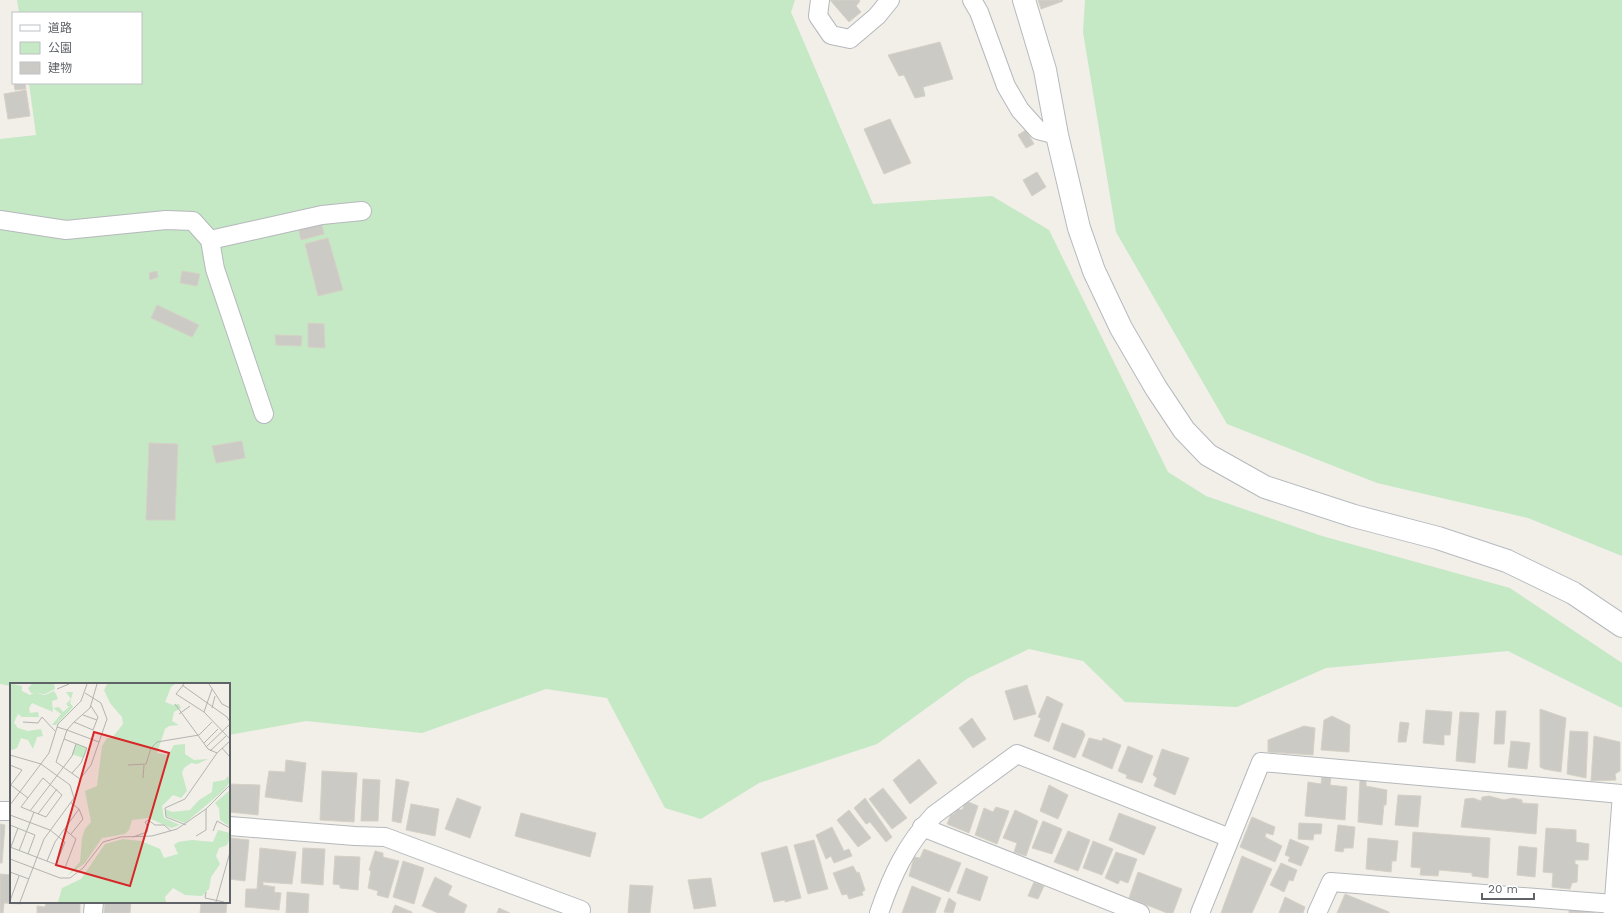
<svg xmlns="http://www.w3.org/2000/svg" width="1622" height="913" font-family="'Work Sans','Noto Sans JP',sans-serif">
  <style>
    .green { fill: #c5e8c5 }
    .building { fill: #cccac5; stroke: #d6d1c6 }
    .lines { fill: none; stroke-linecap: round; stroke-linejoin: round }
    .street-casing { stroke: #b5b8bc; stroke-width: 20 }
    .secondary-casing { stroke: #b6babf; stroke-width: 24 }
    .street { stroke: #fff; stroke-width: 18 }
    .secondary { stroke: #fff; stroke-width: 22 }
    .inset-road { fill: none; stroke: #b3b3b1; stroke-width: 1 }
    .view { fill: #d62828; fill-opacity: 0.15; stroke: #d62828; stroke-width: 2 }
    .inset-edge { fill: none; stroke: #5f6368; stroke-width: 2 }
  </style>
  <rect width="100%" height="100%" fill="#f1efe8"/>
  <g class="green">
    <polygon points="17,0 795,0 791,12 873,204 992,196 1049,230 1168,472 1206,496 1322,536 1510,588 1622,663 1622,708 1508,651 1326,668 1237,707 1125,702 1083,661 1029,649 968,678 877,744 759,783 701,819 665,808 607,698 546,689 422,733 306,721 229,735 229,684 11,684 11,686 0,684 0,139 36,135 29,83 141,83 141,13 19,13"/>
    <polygon points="1085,0 1622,0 1622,556 1528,518 1377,483 1227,424 1116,232 1083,32"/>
  </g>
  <g class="building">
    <polygon points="830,0 859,0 860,1 856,6 861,12 849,22"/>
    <polygon points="1038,0 1062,0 1063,1 1041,9"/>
    <polygon points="940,42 953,79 923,87 925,96 915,98 904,75 899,76 888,55"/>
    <polygon points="14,83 25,83 26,89 15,90"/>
    <polygon points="26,90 30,116 8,119 4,94"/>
    <polygon points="890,119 911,163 884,174 864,129"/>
    <polygon points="1026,130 1034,144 1026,148 1018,135"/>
    <polygon points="1037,172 1046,187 1032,196 1023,180"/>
    <polygon points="321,220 324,234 301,240 298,227"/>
    <polygon points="328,238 343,290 318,296 305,244"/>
    <polygon points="157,271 158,277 150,280 149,273"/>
    <polygon points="182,271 200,274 197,286 180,283"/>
    <polygon points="157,305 199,325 192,337 151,318"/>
    <polygon points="308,323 324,324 325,348 308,347"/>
    <polygon points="275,335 302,336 301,346 276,345"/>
    <polygon points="242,441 245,458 216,463 212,446"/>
    <polygon points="149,443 178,444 175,520 146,520"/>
    <polygon points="1027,685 1036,714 1014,720 1005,691"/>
    <polygon points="1047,696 1063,704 1049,742 1034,736 1041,718 1038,717"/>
    <polygon points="1540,709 1566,718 1561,772 1544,769 1540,767"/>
    <polygon points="1426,710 1452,712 1450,735 1444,735 1444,745 1423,743"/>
    <polygon points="1496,711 1506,711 1504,744 1494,744"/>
    <polygon points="1460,712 1479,713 1475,763 1456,761"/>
    <polygon points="1332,716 1350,725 1349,752 1321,750 1324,720"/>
    <polygon points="972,718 986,739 973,748 959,728"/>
    <polygon points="1400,722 1409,723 1406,742 1398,742"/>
    <polygon points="1062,723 1083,731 1085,735 1075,758 1053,749"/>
    <polygon points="1304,726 1315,728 1313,755 1268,752 1268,740"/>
    <polygon points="1570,731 1588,732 1586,778 1567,774"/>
    <polygon points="1594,736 1620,742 1620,771 1615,774 1616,780 1591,781"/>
    <polygon points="1089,738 1102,741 1103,738 1121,745 1112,769 1082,756"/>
    <polygon points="1511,741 1530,743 1527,769 1508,767"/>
    <polygon points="1128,746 1153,756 1142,783 1126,778 1127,775 1118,771"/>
    <polygon points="1162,749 1189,758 1175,795 1154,786 1157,778 1153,775"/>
    <polygon points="919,759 937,783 910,804 893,780"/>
    <polygon points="286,760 306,763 302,802 265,797 269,771 285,772"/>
    <polygon points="322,771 357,773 354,822 320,820"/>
    <polygon points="1322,776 1331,777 1330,785 1347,787 1345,820 1305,816 1308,782 1321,784"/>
    <polygon points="363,779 380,780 378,821 361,821"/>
    <polygon points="396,779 409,782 401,823 392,821"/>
    <polygon points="1360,779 1366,779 1366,786 1387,790 1386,805 1384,805 1382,825 1358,822"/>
    <polygon points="229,784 260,785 258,815 229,812"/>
    <polygon points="1049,785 1068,795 1058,819 1040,811"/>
    <polygon points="883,788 907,818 892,829 869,799"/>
    <polygon points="1398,795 1421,796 1418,827 1395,825"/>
    <polygon points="1489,796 1504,800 1513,798 1522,800 1522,803 1538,804 1536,834 1461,827 1465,799 1473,798 1481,801 1482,797"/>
    <polygon points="457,798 481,807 470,838 445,829"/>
    <polygon points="865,798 892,837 886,842 870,822 866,824 854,808"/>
    <polygon points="966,801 978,806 969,833 947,824 951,814 954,814 957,809 962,810"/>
    <polygon points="411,804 439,809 435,836 406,830"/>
    <polygon points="996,807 1009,811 997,844 975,835 984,808 993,812"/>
    <polygon points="849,810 871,838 858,847 837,820"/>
    <polygon points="1015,810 1038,821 1026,856 1014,852 1017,843 1003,838"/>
    <polygon points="521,813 596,833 590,857 515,836"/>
    <polygon points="1119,813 1156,827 1144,855 1109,840"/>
    <polygon points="1252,817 1275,827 1273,835 1266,833 1265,837 1282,846 1275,862 1240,847"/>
    <polygon points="1043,821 1062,829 1052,854 1032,848"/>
    <polygon points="1299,823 1322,824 1321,834 1314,834 1313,840 1298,839"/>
    <polygon points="0,824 5,825 2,863 0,863"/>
    <polygon points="1338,825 1355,827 1353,848 1344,848 1343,852 1335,851"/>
    <polygon points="832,827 844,851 849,849 852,856 834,863 831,856 826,859 816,835"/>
    <polygon points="1546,828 1576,830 1576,842 1589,844 1588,860 1575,860 1575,864 1578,865 1577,882 1572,883 1570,889 1552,887 1553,873 1543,872"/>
    <polygon points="1068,831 1090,840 1078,871 1054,862"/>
    <polygon points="1413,832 1490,838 1488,878 1472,876 1472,873 1439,870 1438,876 1420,875 1421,868 1411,867"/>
    <polygon points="231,838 249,840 245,881 229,879"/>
    <polygon points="1368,838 1398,841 1396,861 1392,861 1391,872 1366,869"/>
    <polygon points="1290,839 1309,847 1301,866 1288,861 1290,857 1285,855"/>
    <polygon points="814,840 828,889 808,894 794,845"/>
    <polygon points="1093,841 1113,849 1102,875 1083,868"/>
    <polygon points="787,846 801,898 785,902 785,900 774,902 761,853"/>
    <polygon points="1519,846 1537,848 1535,877 1517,875"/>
    <polygon points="260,848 296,852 292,884 263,882 263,885 275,887 274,892 281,893 279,910 245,907 246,889 257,889"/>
    <polygon points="303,848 325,849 323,885 301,883"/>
    <polygon points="924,849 961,863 949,892 909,876 914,857 920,858"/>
    <polygon points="375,851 383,853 383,857 399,861 388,898 377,895 378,891 368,888 371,871 369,870"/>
    <polygon points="1116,852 1137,859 1128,883 1120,880 1118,884 1105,878"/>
    <polygon points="335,856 360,857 358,890 340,888 340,885 333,884"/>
    <polygon points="1242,856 1272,869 1252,913 1221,913"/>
    <polygon points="403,861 424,868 414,904 393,897"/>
    <polygon points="1281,863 1297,870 1293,881 1289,880 1284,892 1270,885"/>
    <polygon points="853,866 857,873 859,872 865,890 862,892 863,895 849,899 847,894 842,895 833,873"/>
    <polygon points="966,868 988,877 980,901 957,893"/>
    <polygon points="1138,872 1182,889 1173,913 1167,913 1129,898"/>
    <polygon points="0,874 11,875 11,902 21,902 21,904 4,903 3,913 0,913"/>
    <polygon points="435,877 452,886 448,895 467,905 464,913 438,913 422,906"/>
    <polygon points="711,878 716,906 694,909 688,880"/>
    <polygon points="1034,882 1044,886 1038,899 1028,896"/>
    <polygon points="630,885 653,886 650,913 628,913"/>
    <polygon points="912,886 941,898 935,913 902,913"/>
    <polygon points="287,892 309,894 308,913 286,913"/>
    <polygon points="1345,894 1389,912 1389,913 1337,913"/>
    <polygon points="1285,897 1305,907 1303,913 1279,913"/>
    <polygon points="949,898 956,903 953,913 944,912"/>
    <polygon points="46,902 80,902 80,913 37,913 37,906 45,907"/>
    <polygon points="105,902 131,902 130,913 104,913"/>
    <polygon points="201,902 227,902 226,913 200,913"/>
    <polygon points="395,905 412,912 412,913 392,913"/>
    <polygon points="499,908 510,913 497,913"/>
    <polygon points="1569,909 1595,910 1595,913 1569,913"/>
  </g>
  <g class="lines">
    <defs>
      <g id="street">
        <polyline points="820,0 818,16 831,35 850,39 877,16 890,0"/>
        <polyline points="972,0 979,12 1006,86 1020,110 1038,130 1057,135"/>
        <polyline points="0,220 66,230 166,220 193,221 210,240 215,269 264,414"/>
        <polyline points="210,240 322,215 362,211"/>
        <polyline points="0,811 11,811"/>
        <polyline points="229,826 355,836 385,837 581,910 579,913"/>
        <polyline points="922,827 1140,913"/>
        <polyline points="93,913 94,902"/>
        <path d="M879,913C892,875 906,845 934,815L1017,754L1230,838"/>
        <polyline points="1200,913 1261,762 1622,794 1613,913"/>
        <polyline points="1317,913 1331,882 1614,904"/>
      </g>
      <polyline id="secondary" points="1024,0 1045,70 1057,135 1079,228 1094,271 1121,328 1156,388 1184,430 1208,455 1265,487 1354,516 1438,538 1507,561 1573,593 1622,626"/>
    </defs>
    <use href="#street" class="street-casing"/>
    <use href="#secondary" class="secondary-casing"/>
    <use href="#street" class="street"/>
    <use href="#secondary" class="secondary"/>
  </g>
  <g transform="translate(10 683)">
    <rect width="220" height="220" fill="#f1efe8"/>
    <path d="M3,1L12,3V8L20,12L24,10L35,12L44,8L46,11L48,16L42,18L43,29L22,20L19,25L20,30L28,29L29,34H12L8,31L6,35L4,40L8,45L18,48L31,46L33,53L27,54L23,66L18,57L11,55L7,65L2,67L0,64V2ZM22,1H44L45,6L35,11L21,10L18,5ZM97,1H165L161,4L155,19L163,22L169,21L171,25L164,29L162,38L169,42L159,43L155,46L147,70L158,72L164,62L175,61V71L184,77L198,76L187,81L181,80L174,85L172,90L177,108L171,115L163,112L152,123L154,135L170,142L161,145L139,135L122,137L119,147L115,151L92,155L75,180L57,193L70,179L72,155L75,146L81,139L75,108L87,103L92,63L97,55H102L113,41L112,34L100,20L94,7ZM56,9H63L60,20L63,24L46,42H42L51,31L43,25L49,24L53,29L59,24L56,21L61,16ZM66,61L77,65L73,75L62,71ZM218,93L220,99L212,109L175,140L156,133L155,126L162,129L180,127L189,117L202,109L203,99L215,97ZM220,107V142L219,143L210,137L209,125L205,120ZM208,147L220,150V155L217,162L209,165L206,173L210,181L201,194L199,206L192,213L175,212L163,205L155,214L156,219H48L52,205L71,196L95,161L113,156L131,158L150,166L154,175L168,171L164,162L168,159L182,157L203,159Z" fill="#c5e8c5"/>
    <path class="inset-road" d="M174,1L166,11L194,29L220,56M199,1L212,21L220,25M172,2L217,34L220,39M47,6L59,1M165,21L198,66L207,70M81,23L88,34L83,47L64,39L80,25L87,1M202,25L205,13M194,29L202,6M169,31L180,23M73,32L87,37M13,39L28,40L32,34L45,48M47,44L57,47L64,39M54,56L46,79L70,96L81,82L89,59M194,60L208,46M196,64L220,41M212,65L220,74M200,68L216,53M0,72L31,81M0,82L12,87L0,103M118,82L136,81L141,65L147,59L189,52L202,39M62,90L71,80L77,65L54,56L57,47L89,59L97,36L91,20L75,10M33,95L52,112L36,134L11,124ZM133,95L134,82M1,102L18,115M0,122L39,70L48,41L71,18L77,1M20,128L62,73L66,61M28,131L47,106M0,132L40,147L55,159L46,181M0,142L25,152L18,171M176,142L156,134L155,125L175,116L207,70L220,58M203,148L207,138L220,145M61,151L73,136L69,126L61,120M186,153L196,147V126M123,154L137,149L138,144L135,139L138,137L145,142H154L161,148M0,164L55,185L66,156L54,146M1,164L8,145M9,168L24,129M0,176L50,195H60L73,185L93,159L111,154L142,153L167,146L196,126L220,102M37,178L45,159L69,126M0,189L19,196M196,209L195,215L214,219M0,218L9,193M10,219L34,156L64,115L60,102L31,81M206,219L220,169"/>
    <path class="view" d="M84,49L159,70L120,203L46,182Z"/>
    <rect width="220" height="220" class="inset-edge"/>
  </g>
  <rect x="12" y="12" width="130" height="72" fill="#ffffff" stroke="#bfc1c3"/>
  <rect x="20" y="25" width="20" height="6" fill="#ffffff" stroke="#bfc1c3"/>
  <text x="48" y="32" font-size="12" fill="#5f6368">道路</text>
  <rect x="20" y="42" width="20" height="12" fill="#c5e8c5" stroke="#bfc1c3"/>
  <text x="48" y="52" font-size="12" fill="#5f6368">公園</text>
  <rect x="20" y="62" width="20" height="12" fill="#cccac5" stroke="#bfc1c3"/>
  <text x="48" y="72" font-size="12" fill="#5f6368">建物</text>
  <path d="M1482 893v6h52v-6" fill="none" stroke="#5f6368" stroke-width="2"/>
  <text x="1488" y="893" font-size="12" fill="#5f6368" stroke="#ffffff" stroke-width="3" paint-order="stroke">20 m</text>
</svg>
